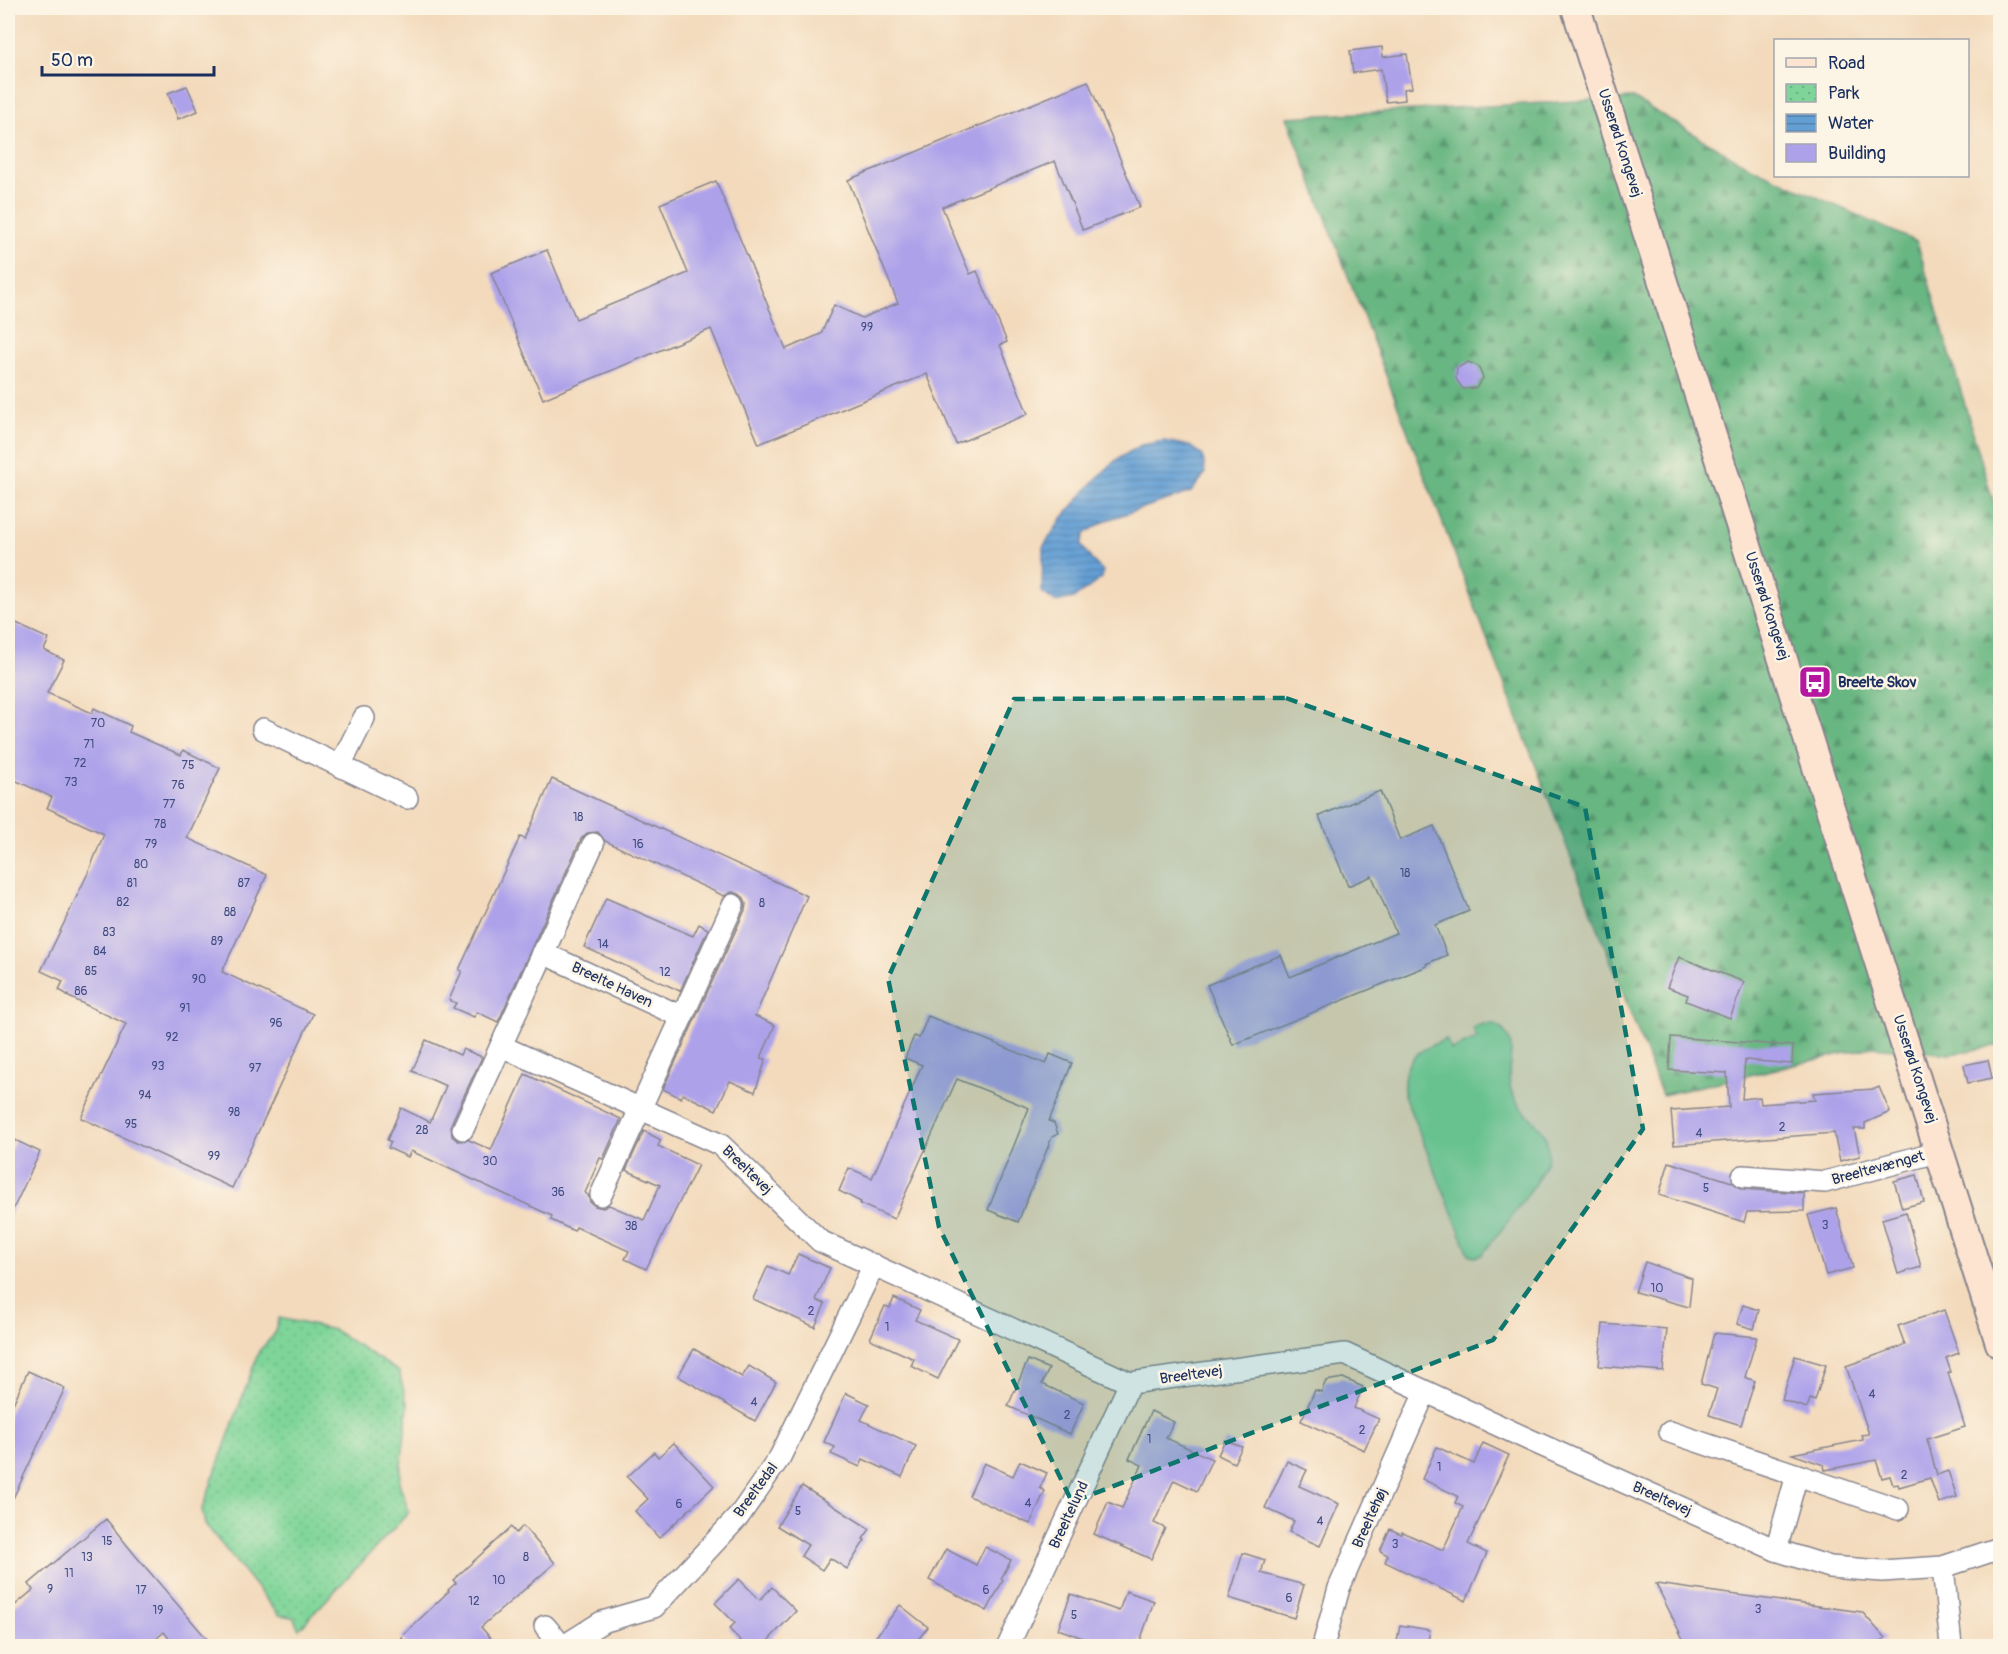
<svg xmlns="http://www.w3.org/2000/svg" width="2008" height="1654" font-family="Pangolin,sans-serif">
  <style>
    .green { fill: #7fd599; stroke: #4d827c; stroke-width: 1.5 }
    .forest { fill: url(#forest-firs); stroke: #417270; stroke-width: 1.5 }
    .park { fill: url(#park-dots); stroke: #4d827c; stroke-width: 1.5 }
    .water { fill: url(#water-rules); stroke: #406799; stroke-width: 1.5 }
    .building { fill: #ada2ea }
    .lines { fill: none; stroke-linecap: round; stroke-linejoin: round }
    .street-casing { stroke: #87848d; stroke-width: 24 }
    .secondary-casing { stroke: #87848d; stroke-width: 32 }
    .street { stroke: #fff; stroke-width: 21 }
    .secondary { stroke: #fde4d1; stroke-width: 28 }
    .marked { fill: #0f766e; fill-opacity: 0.2; stroke: #0f766e; stroke-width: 4.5; stroke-dasharray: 12 8; stroke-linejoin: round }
    .labels { text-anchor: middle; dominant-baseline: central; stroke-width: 5; stroke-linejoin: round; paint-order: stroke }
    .number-label { font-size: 12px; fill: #404c81 }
    .street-label { font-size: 15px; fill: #1b2f5e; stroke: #fcf5e5 }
    .poi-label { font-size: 15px; font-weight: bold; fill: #1b2f5e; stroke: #fcf5e5; text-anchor: start }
  </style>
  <defs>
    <pattern id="forest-firs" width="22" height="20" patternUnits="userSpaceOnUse" patternTransform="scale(1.5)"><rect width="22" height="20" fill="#67b681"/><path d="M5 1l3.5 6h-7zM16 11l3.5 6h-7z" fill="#54946d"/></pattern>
    <pattern id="park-dots" width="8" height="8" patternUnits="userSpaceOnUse" patternTransform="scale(1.5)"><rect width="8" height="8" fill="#7fd599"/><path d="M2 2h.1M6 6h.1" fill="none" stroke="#6db786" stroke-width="1.8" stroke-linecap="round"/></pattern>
    <pattern id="water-rules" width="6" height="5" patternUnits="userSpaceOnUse" patternTransform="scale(1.5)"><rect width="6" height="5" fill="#649fd4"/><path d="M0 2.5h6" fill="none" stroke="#5282af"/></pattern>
  </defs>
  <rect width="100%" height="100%" fill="#fcf5e5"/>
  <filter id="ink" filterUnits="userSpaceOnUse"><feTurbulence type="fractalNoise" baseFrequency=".0167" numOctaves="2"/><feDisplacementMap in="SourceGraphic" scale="12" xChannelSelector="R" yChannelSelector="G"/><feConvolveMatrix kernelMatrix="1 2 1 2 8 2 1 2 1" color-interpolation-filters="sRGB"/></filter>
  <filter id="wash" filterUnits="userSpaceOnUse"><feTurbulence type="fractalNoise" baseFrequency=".008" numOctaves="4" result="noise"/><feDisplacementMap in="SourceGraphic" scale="24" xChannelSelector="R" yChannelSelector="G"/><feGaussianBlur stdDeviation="1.35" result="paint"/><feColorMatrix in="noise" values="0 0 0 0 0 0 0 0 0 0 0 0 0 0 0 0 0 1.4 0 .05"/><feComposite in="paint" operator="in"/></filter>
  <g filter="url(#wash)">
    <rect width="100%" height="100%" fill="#f3dabc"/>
    <path class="green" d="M1483,1024H1494C1523,1040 1505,1060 1510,1085C1513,1105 1530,1115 1541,1129C1546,1137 1549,1147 1548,1156C1544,1179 1498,1233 1482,1255L1475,1257L1469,1254L1404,1095C1401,1059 1416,1052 1446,1039L1451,1050L1477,1039L1473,1028Z"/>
    <polygon class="forest" points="1633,98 1746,165 1917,242 2000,524 2000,1045 1950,1054 1872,1047 1662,1095 1287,117"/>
    <polygon class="park" points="279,1318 334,1330 399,1372 408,1407 399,1483 409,1512 299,1629 293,1617 279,1615 205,1524 202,1509 259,1351 273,1336"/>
    <polygon class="water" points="1164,441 1190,446 1203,456 1205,474 1191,492 1107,520 1085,533 1081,545 1091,559 1103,571 1102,578 1074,598 1055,602 1042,592 1043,547 1063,517 1095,480 1116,460 1141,445"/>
    <g id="blocks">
      <g class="building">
        <polygon points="1382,47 1383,57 1407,54 1412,88 1404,89 1405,100 1386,102 1381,69 1353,73 1350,51"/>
        <polygon points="1088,81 1140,207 1083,230 1055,161 942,207 970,274 977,271 1007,342 1000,345 1028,414 956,444 927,374 759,444 711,329 543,399 491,273 547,250 576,319 688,273 660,204 716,181 786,349 821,334 834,305 862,318 898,303 848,180"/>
        <polygon points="187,86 198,111 178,119 168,93"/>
        <polygon points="1468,362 1478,366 1483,378 1476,388 1463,389 1456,379 1457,368"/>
        <polygon points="12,622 49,639 44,650 64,660 47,693 92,713 94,708 131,726 129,732 181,755 183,750 220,768 187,838 267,875 222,972 313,1014 232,1188 81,1118 126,1024 67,996 68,995 59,990 63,981 41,971 88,873 104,834 47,808 52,797 8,777 8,632"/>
        <polygon points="552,779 807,896 755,1016 775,1025 761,1058 766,1059 755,1092 730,1081 716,1110 683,1094 681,1098 663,1089 745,910 746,904 744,898 739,894 732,892 724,896 605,841 598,832 587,833 581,839 498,1022 477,1012 474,1017 453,1008 456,1003 449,1000 462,971 459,970 520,837 525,839"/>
        <polygon points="1380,791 1400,840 1434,826 1469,911 1435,925 1447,955 1426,964 1427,966 1233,1045 1207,985 1281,955 1290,977 1396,933 1372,876 1348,886 1319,816"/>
        <polygon points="606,898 693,936 699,924 708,929 680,991 584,947"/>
        <polygon points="1679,957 1744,982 1730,1018 1686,1001 1688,995 1667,987"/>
        <polygon points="928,1016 1046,1064 1050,1054 1072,1063 1049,1121 1054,1123 1058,1134 1052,1137 1018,1222 988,1210 1029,1108 957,1079 894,1219 860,1204 861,1202 839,1191 849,1168 872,1178 922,1065 905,1058 914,1036 919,1038"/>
        <polygon points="1671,1037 1793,1046 1792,1064 1745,1060 1742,1099 1760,1097 1761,1104 1815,1100 1813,1093 1875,1089 1879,1087 1890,1112 1865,1123 1865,1129 1854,1129 1860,1156 1840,1161 1834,1133 1674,1145 1671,1111 1729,1107 1727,1073 1669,1070"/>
        <polygon points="426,1040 460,1055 463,1049 482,1057 451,1124 452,1136 458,1141 469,1140 491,1150 525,1074 621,1119 603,1159 600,1158 585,1193 588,1195 590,1202 595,1206 603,1208 609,1205 644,1220 660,1185 626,1170 644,1131 661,1140 658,1146 698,1165 646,1269 625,1259 629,1251 576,1227 574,1231 551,1220 552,1216 411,1151 408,1157 388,1148 391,1142 387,1140 401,1108 430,1122 446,1086 412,1071"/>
        <polygon points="1988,1060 1992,1078 1968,1083 1964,1065"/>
        <polygon points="15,1140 40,1152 8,1220 8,1156"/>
        <polygon points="1669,1162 1732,1182 1742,1189 1804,1193 1804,1211 1747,1212 1744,1222 1659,1195"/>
        <polygon points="1917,1175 1924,1202 1902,1208 1894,1181"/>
        <polygon points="1836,1208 1853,1268 1826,1275 1808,1215"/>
        <polygon points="1906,1212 1921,1267 1898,1274 1882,1219"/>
        <polygon points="798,1254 830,1268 816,1300 825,1304 815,1327 753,1299 768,1266 788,1275"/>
        <polygon points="1645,1262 1692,1278 1689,1307 1635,1292"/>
        <polygon points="894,1298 920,1310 915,1320 958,1339 938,1379 911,1366 914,1359 870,1339 885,1306 890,1308"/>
        <polygon points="1743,1305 1759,1310 1754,1329 1737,1324"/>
        <polygon points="1944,1310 1959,1353 1946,1358 1951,1372 1948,1373 1965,1427 1927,1439 1937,1475 1948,1471 1957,1497 1939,1503 1930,1478 1899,1487 1898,1484 1893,1485 1890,1476 1882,1478 1876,1460 1825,1470 1824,1465 1792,1454 1863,1440 1862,1435 1869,1434 1846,1366 1905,1345 1898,1326"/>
        <polygon points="1603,1324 1667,1329 1663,1371 1599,1366"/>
        <polygon points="1714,1333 1757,1337 1745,1377 1755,1381 1741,1425 1709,1415 1717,1389 1701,1384"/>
        <polygon points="694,1349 742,1377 749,1366 776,1382 755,1421 678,1376"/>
        <polygon points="1795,1356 1826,1365 1815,1401 1810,1399 1807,1408 1782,1400"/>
        <polygon points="1028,1360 1049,1369 1042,1384 1084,1403 1070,1434 1008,1406"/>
        <polygon points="28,1371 65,1388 8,1509 8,1415"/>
        <polygon points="1343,1378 1363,1387 1354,1408 1379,1419 1364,1450 1301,1421 1315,1390 1321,1392 1326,1381"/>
        <polygon points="846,1393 869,1404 861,1420 916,1446 902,1477 863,1459 860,1467 831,1454 835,1447 824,1442"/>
        <polygon points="1151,1411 1174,1422 1166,1438 1212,1459 1197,1491 1174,1480 1154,1523 1165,1528 1151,1559 1094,1534 1108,1502 1122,1508 1142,1465 1129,1459"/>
        <polygon points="1225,1440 1242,1447 1234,1463 1218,1455"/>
        <polygon points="674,1443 714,1486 659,1538 635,1511 648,1499 627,1477 654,1452 658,1457"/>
        <polygon points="1483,1443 1509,1455 1468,1544 1487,1553 1466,1601 1385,1562 1388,1555 1380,1551 1390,1529 1401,1534 1402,1532 1443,1550 1463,1507 1455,1503 1458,1496 1422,1479 1437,1447 1474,1464"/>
        <polygon points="1020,1461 1047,1473 1040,1488 1045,1491 1030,1524 969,1496 984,1463 1013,1476"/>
        <polygon points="1287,1461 1307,1470 1299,1486 1339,1504 1320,1546 1289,1532 1294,1521 1265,1508"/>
        <polygon points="802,1486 870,1529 863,1539 865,1540 847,1569 830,1558 822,1570 801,1556 808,1545 777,1526"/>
        <polygon points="106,1519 135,1555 214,1647 176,1647 164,1632 147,1647 8,1647 8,1611 33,1590 29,1584"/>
        <polygon points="523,1526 555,1563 481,1627 498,1647 409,1647 401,1637 449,1591 448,1590 456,1583 453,1580 511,1527 516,1533"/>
        <polygon points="985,1547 1011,1560 1001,1579 1003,1580 987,1611 929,1580 946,1549 976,1565"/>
        <polygon points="1243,1553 1265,1560 1261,1573 1304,1585 1294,1618 1229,1598"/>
        <polygon points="739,1579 760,1600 772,1587 796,1611 762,1647 747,1647 729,1629 735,1623 715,1603"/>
        <polygon points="1656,1584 1862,1612 1885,1638 1875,1647 1687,1647"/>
        <polygon points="1126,1591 1154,1601 1138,1647 1093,1647 1094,1642 1058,1629 1071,1594 1119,1611"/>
        <polygon points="900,1605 928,1627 912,1647 868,1647"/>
        <polygon points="1400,1625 1430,1630 1427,1647 1396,1647"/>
      </g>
    </g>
  </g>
  <g filter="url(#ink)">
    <use href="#blocks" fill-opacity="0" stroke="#87848d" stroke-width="1.5"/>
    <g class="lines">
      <defs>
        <g id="street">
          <polyline points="263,729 407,798"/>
          <polyline points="340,766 364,718"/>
          <polyline points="543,953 682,1017"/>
          <polyline points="501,1046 721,1145 820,1241 1130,1383 1345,1354 1532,1441 1776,1550 1830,1567 1882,1571 1943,1567 2000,1548"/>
          <polyline points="463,1129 593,844"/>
          <polyline points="1743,1176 1825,1182 1941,1151"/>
          <polyline points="601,1195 733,905"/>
          <polyline points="1670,1432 1898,1509"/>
          <polyline points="1776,1550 1797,1475"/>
          <polyline points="1943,1567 1951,1646"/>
          <polyline points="545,1626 562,1646"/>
          <polyline points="564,1646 602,1622 654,1607 739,1516 780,1457 874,1265"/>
          <polyline points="1008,1646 1130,1383"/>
          <polyline points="1323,1646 1339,1588 1425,1392"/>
        </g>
        <polyline id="secondary" points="1576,8 2000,1343"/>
      </defs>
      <use href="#street" class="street-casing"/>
      <use href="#secondary" class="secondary-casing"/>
      <use href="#street" class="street"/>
      <use href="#secondary" class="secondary"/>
    </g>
  </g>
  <path class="marked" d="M1286,698L1585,807L1643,1129L1493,1340L1072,1502L939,1227L888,978L1014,699Z"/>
  <defs>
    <symbol id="bus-square" viewBox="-11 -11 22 22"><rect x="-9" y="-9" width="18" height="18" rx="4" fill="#b5179e" stroke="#fcf5e5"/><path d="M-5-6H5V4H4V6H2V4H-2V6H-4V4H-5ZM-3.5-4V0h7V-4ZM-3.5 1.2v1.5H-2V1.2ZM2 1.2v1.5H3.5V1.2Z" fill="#fff"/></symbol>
  </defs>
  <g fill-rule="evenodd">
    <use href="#bus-square" x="1796" y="663" width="38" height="38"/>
  </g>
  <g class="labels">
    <g class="number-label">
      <text x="867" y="327">99</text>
      <text x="98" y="723">70</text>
      <text x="89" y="744">71</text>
      <text x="80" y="763">72</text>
      <text x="188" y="765">75</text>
      <text x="71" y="782">73</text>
      <text x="178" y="785">76</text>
      <text x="169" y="804">77</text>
      <text x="578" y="817">18</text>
      <text x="160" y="824">78</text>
      <text x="151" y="844">79</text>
      <text x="638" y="844">16</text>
      <text x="141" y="864">80</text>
      <text x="1405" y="873">18</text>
      <text x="132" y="883">81</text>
      <text x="244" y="883">87</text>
      <text x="123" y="902">82</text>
      <text x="762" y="903">8</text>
      <text x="230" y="912">88</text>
      <text x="109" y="932">83</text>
      <text x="217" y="941">89</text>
      <text x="603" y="944">14</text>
      <text x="100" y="951">84</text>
      <text x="91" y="971">85</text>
      <text x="665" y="972">12</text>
      <text x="199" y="979">90</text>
      <text x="81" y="991">86</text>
      <text x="185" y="1008">91</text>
      <text x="276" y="1023">96</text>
      <text x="172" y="1037">92</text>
      <text x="158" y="1066">93</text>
      <text x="255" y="1068">97</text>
      <text x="145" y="1095">94</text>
      <text x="234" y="1112">98</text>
      <text x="131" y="1124">95</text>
      <text x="1782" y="1127">2</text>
      <text x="422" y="1130">28</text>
      <text x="1699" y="1133">4</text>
      <text x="214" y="1156">99</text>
      <text x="490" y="1161">30</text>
      <text x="1706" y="1188">5</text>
      <text x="558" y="1192">36</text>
      <text x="1825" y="1225">3</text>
      <text x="631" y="1226">38</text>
      <text x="1657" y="1288">10</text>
      <text x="811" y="1311">2</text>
      <text x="887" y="1327">1</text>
      <text x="1872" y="1394">4</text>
      <text x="754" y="1402">4</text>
      <text x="1067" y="1415">2</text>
      <text x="1362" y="1430">2</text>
      <text x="1149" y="1439">1</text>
      <text x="1439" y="1467">1</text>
      <text x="1904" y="1475">2</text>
      <text x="1028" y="1503">4</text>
      <text x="679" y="1504">6</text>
      <text x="798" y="1511">5</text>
      <text x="1320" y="1521">4</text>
      <text x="107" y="1541">15</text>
      <text x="1395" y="1544">3</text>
      <text x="87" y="1557">13</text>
      <text x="526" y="1557">8</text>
      <text x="69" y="1573">11</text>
      <text x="499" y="1580">10</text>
      <text x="50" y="1589">9</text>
      <text x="141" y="1590">17</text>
      <text x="986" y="1590">6</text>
      <text x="1289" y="1598">6</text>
      <text x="474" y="1601">12</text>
      <text x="1758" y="1609">3</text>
      <text x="158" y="1610">19</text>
      <text x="1074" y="1615">5</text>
    </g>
    <g class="street-label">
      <text transform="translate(1620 143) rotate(72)">Usserød Kongevej</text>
      <text transform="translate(1767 606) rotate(72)">Usserød Kongevej</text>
      <text transform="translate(612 985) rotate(25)">Breelte Haven</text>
      <text transform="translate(1915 1069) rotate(72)">Usserød Kongevej</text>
      <text transform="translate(1878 1168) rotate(-15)">Breeltevænget</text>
      <text transform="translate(747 1170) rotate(44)">Breeltevej</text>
      <text transform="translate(1191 1375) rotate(-8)">Breeltevej</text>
      <text transform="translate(756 1490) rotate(-54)">Breeltedal</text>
      <text transform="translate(1662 1499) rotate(24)">Breeltevej</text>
      <text transform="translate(1069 1515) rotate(-65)">Breeltelund</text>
      <text transform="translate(1370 1518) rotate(-66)">Breeltehøj</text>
    </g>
    <g class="poi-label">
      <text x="1838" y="682">Breelte Skov</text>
    </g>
  </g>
  <rect width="2008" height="1654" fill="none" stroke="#fcf5e5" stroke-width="30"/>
  <rect x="1774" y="39" width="195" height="138" fill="#fcf5e5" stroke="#a2a6af" stroke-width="1.5"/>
  <rect x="1786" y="58" width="30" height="9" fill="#fde4d1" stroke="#a2a6af" stroke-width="1.5"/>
  <text x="1828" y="69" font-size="18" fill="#1b2f5e">Road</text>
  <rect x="1786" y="84" width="30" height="18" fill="url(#park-dots)" stroke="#a2a6af" stroke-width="1.5"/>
  <text x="1828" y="99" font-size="18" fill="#1b2f5e">Park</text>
  <rect x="1786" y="114" width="30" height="18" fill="url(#water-rules)" stroke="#a2a6af" stroke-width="1.5"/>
  <text x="1828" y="129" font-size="18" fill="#1b2f5e">Water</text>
  <rect x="1786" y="144" width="30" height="18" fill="#ada2ea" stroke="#a2a6af" stroke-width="1.5"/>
  <text x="1828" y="159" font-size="18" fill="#1b2f5e">Building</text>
  <path d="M42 66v9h172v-9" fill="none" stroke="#1b2f5e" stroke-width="3"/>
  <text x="51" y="66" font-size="18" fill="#1b2f5e" stroke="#fcf5e5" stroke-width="4.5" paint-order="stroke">50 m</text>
</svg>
